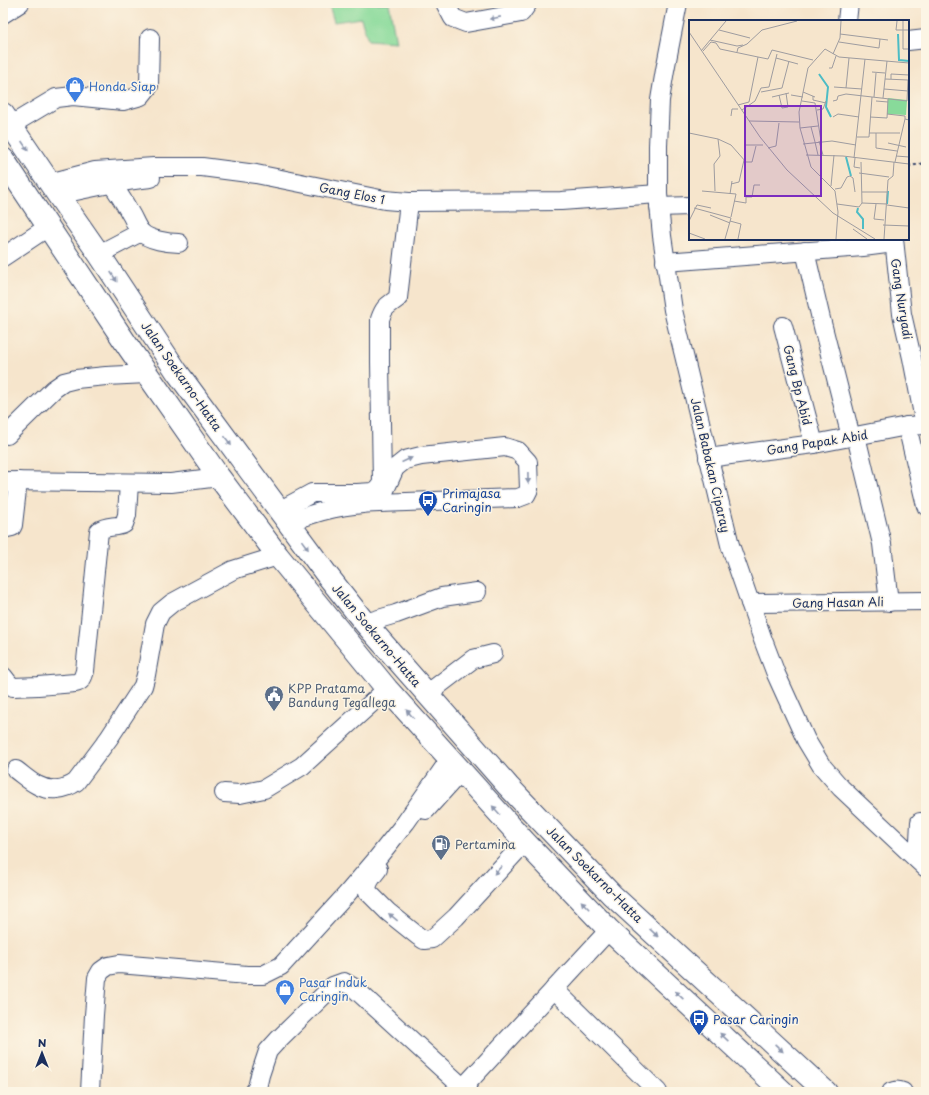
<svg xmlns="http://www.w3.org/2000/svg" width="929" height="1095" font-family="'Playpen Sans',sans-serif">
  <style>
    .green { fill: #88da9a; stroke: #52847c }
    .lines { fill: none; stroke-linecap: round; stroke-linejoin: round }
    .minor-casing { stroke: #3c4a6e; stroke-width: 20 }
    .highway-casing { stroke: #3c4a6e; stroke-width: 24 }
    .path { stroke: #3c4a6e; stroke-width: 2.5; stroke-dasharray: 3 3; stroke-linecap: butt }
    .minor { stroke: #fff; stroke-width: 18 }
    .highway { stroke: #fff; stroke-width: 22 }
    .oneway { fill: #8d97ae }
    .labels { text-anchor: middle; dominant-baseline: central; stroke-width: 3; stroke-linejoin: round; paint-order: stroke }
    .shop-label { font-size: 12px; fill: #366cbe; stroke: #fcf5e5; text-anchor: start }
    .street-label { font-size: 12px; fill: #1b2f5e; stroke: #fcf5e5 }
    .transit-label { font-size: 12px; fill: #164399; stroke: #fcf5e5; text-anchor: start }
    .service-label { font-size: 12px; fill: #4e5e75; stroke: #fcf5e5; text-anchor: start }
    .inset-river { fill: none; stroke: #4dbcc5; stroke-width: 2 }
    .inset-road { fill: none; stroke: #9e9ca0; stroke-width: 1 }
    .view { fill: #7b2cbf; fill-opacity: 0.15; stroke: #7b2cbf; stroke-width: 2 }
    .inset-edge { fill: none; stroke: #1b2f5e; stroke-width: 2 }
  </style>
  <rect width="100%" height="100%" fill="#fcf5e5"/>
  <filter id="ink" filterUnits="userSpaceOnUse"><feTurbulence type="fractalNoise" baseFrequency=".025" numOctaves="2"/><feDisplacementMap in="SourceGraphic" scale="8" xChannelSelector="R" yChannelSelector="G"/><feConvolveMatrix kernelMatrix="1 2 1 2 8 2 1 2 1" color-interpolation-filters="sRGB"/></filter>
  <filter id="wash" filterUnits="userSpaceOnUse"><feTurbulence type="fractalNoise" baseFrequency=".012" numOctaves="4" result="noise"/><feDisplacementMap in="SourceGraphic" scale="16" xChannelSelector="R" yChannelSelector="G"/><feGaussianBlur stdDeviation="0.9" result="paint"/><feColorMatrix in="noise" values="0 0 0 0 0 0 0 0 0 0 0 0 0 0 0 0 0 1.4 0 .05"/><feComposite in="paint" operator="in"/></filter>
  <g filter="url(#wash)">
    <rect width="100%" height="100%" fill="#f6e5cc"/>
    <polygon class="green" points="328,3 389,3 396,42 368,40 361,18 334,22 330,8 329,8"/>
  </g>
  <g filter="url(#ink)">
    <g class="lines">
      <defs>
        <g id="minor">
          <polyline points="445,3 453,18 466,23 521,13 528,3"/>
          <polyline points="678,3 665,70 660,100 658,146 658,194 662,236 673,310 730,545 763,640 776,674 806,740 821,765 841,788 926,868"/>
          <polyline points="3,14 20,3"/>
          <polyline points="847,21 849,3"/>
          <polyline points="908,41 926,39"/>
          <polyline points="11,125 56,98 73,96 123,101 141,96 149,86 150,38"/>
          <polyline points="49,183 95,171 154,167 202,167 256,174 385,200 409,202 561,201 658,194"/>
          <path d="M112,184C118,193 125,203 130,213C134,219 136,227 141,232C148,240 169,243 179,243"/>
          <path d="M58,195C88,188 120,181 151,178"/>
          <polyline points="659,207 690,206"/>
          <polyline points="894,239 902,314 912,358 925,425"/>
          <polyline points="805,251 821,319 851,437"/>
          <polyline points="99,254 141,232"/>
          <polyline points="3,257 48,227"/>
          <polyline points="665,262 863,247 894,243"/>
          <polyline points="783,326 814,444"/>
          <polyline points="907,426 926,506"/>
          <polyline points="7,435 54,389 64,382 76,379 106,376 147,374"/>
          <polyline points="856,436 882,544 889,602"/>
          <polyline points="708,458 814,444 907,426 926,425"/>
          <polyline points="3,481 171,483 219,477"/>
          <path d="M279,511L312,493H357L373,492L378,489L382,483L380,362V319C385,305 388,306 398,298L409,202"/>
          <path d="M288,523C320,510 346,504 379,503L518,498L526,495L529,489L528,462L518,451L505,447L421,456L405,460L395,468L379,503"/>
          <polyline points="3,529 12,527 13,525 18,481"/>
          <polyline points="750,603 926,601"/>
          <polyline points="365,623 396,614 442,597 477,592"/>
          <path d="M3,676L10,685L13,687L38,686L75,683C82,682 83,677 85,671L99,531C106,525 116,528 124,524L127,515L129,483"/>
          <polyline points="427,694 473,659 493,654"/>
          <path d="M16,770C23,775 29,781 37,785C49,792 65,790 76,782L109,738L143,686L146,675L155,624L161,612L172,603L233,570L278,556"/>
          <polyline points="224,793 240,794 264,789 302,766 387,689"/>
          <polyline points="426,810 461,771"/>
          <polyline points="918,860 920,822"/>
          <path d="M378,869C373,876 365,883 368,892L388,912L418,936L424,940L432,939L456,917L525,842"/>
          <polyline points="554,989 658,1092"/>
          <polyline points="90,1092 94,1015 97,978 101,971 108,966 119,964 247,975 263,975 281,966 346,895 375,861 406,822 450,759"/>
          <polyline points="254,1092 257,1088 260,1075 268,1051 278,1040 333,986 344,982 353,987 468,1092"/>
          <polyline points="459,1092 609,930"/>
          <path d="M891,1092C895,1090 899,1090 903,1092"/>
        </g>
        <g id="highway">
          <polyline points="3,114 58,195 99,254 177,372 327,575 365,623 508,786 612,895 826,1092"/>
          <polyline points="3,159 129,348 219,477 278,556 387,689 525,842 609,930 783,1092"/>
        </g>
      </defs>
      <use href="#minor" class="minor-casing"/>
      <use href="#highway" class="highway-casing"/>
      <polyline class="path" points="908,166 926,163"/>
      <use href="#minor" class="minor"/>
      <use href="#highway" class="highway"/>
    </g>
    <defs><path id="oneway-solid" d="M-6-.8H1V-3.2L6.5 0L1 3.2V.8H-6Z"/></defs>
    <g class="oneway">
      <use href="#oneway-solid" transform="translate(495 18) rotate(169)"/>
      <use href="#oneway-solid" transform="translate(25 146) rotate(56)"/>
      <use href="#oneway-solid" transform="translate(114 277) rotate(57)"/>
      <use href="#oneway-solid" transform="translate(228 441) rotate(54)"/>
      <use href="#oneway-solid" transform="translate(407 460) rotate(-24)"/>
      <use href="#oneway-solid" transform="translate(528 478) rotate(89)"/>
      <use href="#oneway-solid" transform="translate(305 545) rotate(54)"/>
      <use href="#oneway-solid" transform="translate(410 714) rotate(-132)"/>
      <use href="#oneway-solid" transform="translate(496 810) rotate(-132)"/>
      <use href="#oneway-solid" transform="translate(498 870) rotate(133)"/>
      <use href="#oneway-solid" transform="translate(585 905) rotate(-134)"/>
      <use href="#oneway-solid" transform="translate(393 917) rotate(-141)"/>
      <use href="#oneway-solid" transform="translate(654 933) rotate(43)"/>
      <use href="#oneway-solid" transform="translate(679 995) rotate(-137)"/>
      <use href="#oneway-solid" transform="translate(724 1037) rotate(-137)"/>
      <use href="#oneway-solid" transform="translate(779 1048) rotate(43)"/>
    </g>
  </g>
  <defs>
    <symbol id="shop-pin" viewBox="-11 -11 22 30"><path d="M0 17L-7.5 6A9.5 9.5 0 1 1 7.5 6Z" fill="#3f7fe0" stroke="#fcf5e5"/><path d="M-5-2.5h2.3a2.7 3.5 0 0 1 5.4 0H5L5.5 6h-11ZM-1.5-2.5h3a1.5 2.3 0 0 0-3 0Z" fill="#fff"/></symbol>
    <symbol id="bus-pin" viewBox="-11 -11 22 30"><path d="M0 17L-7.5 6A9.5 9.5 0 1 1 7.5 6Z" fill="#1a4fb4" stroke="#fcf5e5"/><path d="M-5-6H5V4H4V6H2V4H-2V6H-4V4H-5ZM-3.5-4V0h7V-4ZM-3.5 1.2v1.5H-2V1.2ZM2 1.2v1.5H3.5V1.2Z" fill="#fff"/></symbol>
    <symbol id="civic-pin" viewBox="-11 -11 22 30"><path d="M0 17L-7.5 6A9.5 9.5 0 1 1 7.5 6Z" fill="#5c6f8a" stroke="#fcf5e5"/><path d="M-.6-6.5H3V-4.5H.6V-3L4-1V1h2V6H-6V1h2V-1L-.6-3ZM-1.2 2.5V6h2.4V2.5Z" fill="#fff"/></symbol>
    <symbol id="fuel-pin" viewBox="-11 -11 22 30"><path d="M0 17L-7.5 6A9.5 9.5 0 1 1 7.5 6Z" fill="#5c6f8a" stroke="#fcf5e5"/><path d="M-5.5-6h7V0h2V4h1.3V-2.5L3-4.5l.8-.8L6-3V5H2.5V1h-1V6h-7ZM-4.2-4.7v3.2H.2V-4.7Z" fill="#fff"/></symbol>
  </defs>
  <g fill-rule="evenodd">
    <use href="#shop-pin" x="64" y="75" width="22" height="30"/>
    <use href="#bus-pin" x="417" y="489" width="22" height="30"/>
    <use href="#civic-pin" x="263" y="684" width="22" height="30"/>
    <use href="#fuel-pin" x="430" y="833" width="22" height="30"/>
    <use href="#shop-pin" x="274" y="978" width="22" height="30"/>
    <use href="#bus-pin" x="688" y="1008" width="22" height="30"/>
  </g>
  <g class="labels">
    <g class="shop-label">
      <text x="89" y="86">Honda Siap</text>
      <text x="299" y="982">Pasar Induk<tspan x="299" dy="14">Caringin</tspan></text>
    </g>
    <g class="street-label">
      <text transform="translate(352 193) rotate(11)">Gang Elos 1</text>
      <text transform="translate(902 299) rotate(81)">Gang Nuryadi</text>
      <text transform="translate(182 376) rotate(55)">Jalan Soekarno-Hatta</text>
      <text transform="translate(798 385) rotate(76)">Gang Bp Abid</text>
      <text transform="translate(817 442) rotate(-9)">Gang Papak Abid</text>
      <text transform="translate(711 465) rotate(77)">Jalan Babakan Ciparay</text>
      <text transform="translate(838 602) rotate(-1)">Gang Hasan Ali</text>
      <text transform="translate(377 635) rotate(50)">Jalan Soekarno-Hatta</text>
      <text transform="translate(595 874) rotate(45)">Jalan Soekarno-Hatta</text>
    </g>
    <g class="transit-label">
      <text x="442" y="493">Primajasa<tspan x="442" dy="14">Caringin</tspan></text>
      <text x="713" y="1019">Pasar Caringin</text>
    </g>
    <g class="service-label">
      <text x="288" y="688">KPP Pratama<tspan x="288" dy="14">Bandung Tegallega</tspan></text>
      <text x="455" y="844">Pertamina</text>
    </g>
  </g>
  <g transform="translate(689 20)">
    <rect width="220" height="220" fill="#f6e5cc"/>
    <path d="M199,78L218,80L217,95L198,94Z" fill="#88da9a"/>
    <path class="inset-river" d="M209,14L210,40L220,41M130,54L139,67L137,87L142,97M157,137L162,156M198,184L199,171M169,188L168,192L174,199V209"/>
    <path class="inset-road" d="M208,1L207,10H220M214,1V29H220M30,10L61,18M0,12L71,117L98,150L144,193L186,219M151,14L199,20M21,20L48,26L54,25M150,22L190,28L191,19M12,31L37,1M14,31L22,22L27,23L31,29L69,37L79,39L83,30L124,40M48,32L49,28L58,24L73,10L108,1M144,34L151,18L152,1M87,38L109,44M140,48H143L147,36M183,52L196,53M202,59V54L220,55M145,67L173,69M157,68L160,38M195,69L219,71M72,72L93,68L100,41M114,72L126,77M90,75L93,88L99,87L97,73M102,75L114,77M124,76V80L137,83M83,77L100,73M185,77L187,53M194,78L198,41M113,81L126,83L132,121M144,81L148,80L149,76L157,74L218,81L219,60L196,59M187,81L199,82M49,85L60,82L69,37M53,90L66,81L72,68L80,67L88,34M128,90L134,89L137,81M198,94L216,96V99L220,100M42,96L43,89H49M144,97L149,94L170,97M181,97L198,98L199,79M60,101L110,102M122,107L126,122M111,108L129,106M0,113L29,119L42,125L57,142H63L67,126M180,113H211M187,113V128L208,131M168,117H180L183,77M130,121L134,135M126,122L129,135M199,123L217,127M114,124L143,121L167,125M56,125H74M79,128L87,126L90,103M117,135L154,136L220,144M207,136L220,137M165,138L176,39M166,138L165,147L171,148M172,142L173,183M206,142L216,99M170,153L200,157M42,164L50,162L55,140M142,166L145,135M146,169L152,168L158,157L161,156L164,158L166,172M13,171L47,174L42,197M26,171L25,144L31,136L29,119M173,172H199M41,174L43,161M45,181L57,183V177H63L65,165H71M148,184L170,187L173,183L198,184M187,184L185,199L195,200M198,185L220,188M5,188L42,198L36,219M21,195L41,203M0,201L8,185L22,188M41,201L52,204L49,219M194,205L220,206M164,209L178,219M0,213L16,219M147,219L149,192L146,171L122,147L111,108L110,92L119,48L136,29L150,37L220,43M195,219L199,160L204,156L205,142"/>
    <path class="view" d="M56,86H132V176H56Z"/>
    <rect width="220" height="220" class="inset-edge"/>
  </g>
  <rect width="929" height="1095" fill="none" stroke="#fcf5e5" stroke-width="16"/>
  <g transform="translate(42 1053)" stroke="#fcf5e5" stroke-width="3" paint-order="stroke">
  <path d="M0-3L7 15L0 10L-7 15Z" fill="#1b2f5e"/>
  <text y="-6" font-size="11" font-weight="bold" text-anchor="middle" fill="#1b2f5e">N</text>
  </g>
</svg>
